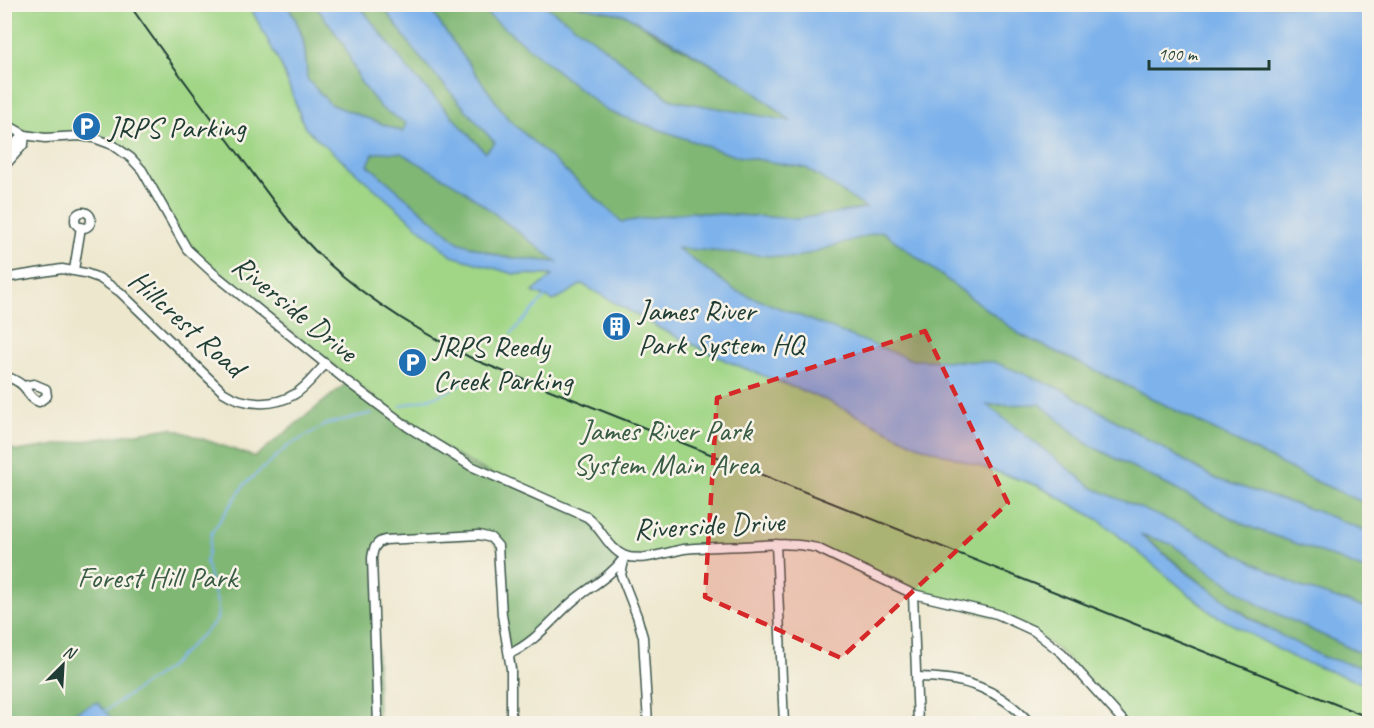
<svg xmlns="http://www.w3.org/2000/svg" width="1374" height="728" font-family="Caveat,sans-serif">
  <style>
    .green { fill: #a1d687; stroke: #608a5e; stroke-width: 1.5 }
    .forest { fill: #80b774; stroke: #507a54; stroke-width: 1.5 }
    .water { fill: #7eb2eb; stroke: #4e7890; stroke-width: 1.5; fill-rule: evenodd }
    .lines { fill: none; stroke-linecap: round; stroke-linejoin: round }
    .stream { stroke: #7eb2eb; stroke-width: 2 }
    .minor-casing { stroke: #3e564b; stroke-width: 11 }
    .minor { stroke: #fff; stroke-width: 8 }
    .rail { stroke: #1f3d34; stroke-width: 2 }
    .marked { fill: #d62828; fill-opacity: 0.2; stroke: #d62828; stroke-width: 4.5; stroke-dasharray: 12 8; stroke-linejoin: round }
    .labels { text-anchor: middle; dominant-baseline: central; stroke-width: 5; stroke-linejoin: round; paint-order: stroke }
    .poi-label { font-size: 30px; fill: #1f3d34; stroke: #f7f3e8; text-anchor: start }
    .street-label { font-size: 30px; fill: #1f3d34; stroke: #f7f3e8 }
    .park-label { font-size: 30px; fill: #395c45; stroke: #f7f3e8 }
  </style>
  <rect width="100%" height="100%" fill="#f7f3e8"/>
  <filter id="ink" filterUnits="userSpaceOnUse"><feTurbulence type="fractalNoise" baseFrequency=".0167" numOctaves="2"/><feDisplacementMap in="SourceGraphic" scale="12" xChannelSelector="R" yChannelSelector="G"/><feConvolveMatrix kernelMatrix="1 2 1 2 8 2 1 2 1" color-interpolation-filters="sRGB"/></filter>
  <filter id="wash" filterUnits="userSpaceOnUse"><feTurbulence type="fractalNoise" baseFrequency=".008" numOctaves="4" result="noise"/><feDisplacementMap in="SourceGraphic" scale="24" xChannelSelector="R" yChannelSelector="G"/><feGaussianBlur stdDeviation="1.35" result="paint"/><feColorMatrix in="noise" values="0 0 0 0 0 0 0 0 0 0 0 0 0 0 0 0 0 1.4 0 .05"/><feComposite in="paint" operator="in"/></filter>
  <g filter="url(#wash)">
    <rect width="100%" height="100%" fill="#ede7cd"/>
    <polygon class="green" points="4,5 249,5 281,65 305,128 490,266 514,274 554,275 533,292 545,297 581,283 661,329 729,362 828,401 917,445 1038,486 1101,521 1213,614 1362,683 1369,684 1369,723 1126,723 1062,653 1023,625 934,600 800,545 629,557 515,486 429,441 187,249 142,170 105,140 45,138 5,123"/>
    <g class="forest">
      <path d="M287,5H315L343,43L360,81L381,108L406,123L403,132L330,104L307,79C306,48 305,32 287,5Z"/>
      <polygon points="359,5 382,5 417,54 495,143 485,152 409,70"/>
      <polygon points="430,5 476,5 607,111 732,155 806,168 867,208 798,219 689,212 622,222 508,119 436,18"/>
      <polygon points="544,5 574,5 626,15 661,37 741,81 792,122 672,100 593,39"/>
      <polygon points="382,152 401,152 460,187 558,262 502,257 458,242 368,165 373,153"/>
      <polygon points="882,231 1021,335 1118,381 1309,478 1369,505 1369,532 1316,511 1216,479 1063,390 994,362 912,360 736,291 676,247 794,258"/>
      <polygon points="348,382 471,466 579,512 621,553 616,568 509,654 499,549 491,538 384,541 375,547 378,723 5,724 5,445 17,451 171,428 255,457"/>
      <polygon points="1040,404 1086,443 1247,526 1323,553 1369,572 1369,609 1298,586 1189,529 1093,488 986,405"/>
      <path d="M1139,532L1171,544L1259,605L1356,651L1369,654V669C1354,665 1335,663 1321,656C1253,626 1195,579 1139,532Z"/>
    </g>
    <g class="water">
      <path d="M249,5H287C305,32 305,48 307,79L330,104L403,132L406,123L381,108L360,81L343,43L315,5H359L409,70L485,152L495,143L417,54L382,5H430L436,18L508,119L622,222L689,212L798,219L866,208L806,168L732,155L607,111L476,5H544L593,39L671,100L791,121L741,81L626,15L574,5H1369V505L1309,478L1118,381L1021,335L882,231L794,258L677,248L736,291L912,360L994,362L1063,390L1216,479L1316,511L1369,532V572L1323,553L1247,526L1086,443L1040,404L987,405L1093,488L1189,529L1298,586L1369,609V654L1356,651L1259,605L1171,544L1140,534L1187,573L1255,622L1323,657L1369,669V684L1362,683L1296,659L1213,614L1101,521L1039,486L917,445L828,401L729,362L661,329L582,284L554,301L533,292L553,275L514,274L452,256L305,128L281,65ZM382,152L401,153L460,187L557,262L502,257L458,242L368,165L373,154Z"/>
      <polygon points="97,702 113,720 111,723 52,723"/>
    </g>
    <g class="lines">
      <g class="stream">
        <polyline points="511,334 545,297"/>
        <path d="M401,406C429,398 449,396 470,375"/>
        <polyline points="105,711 167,669 217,620 218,606 206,562 212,532 245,484 288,446 327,424 372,413"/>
      </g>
    </g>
  </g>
  <g filter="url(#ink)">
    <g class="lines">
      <defs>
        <g id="minor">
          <path d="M4,123L25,135L45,138L79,136L94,138L113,145L131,158L142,170L187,249L212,272L348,382L408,427L471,466L587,517C601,527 608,549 625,556C643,562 667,552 684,549C704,547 724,547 744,546C769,545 793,542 817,548L913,594L997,614L1034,631L1062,653L1126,724"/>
          <polyline points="4,157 18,140 25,135"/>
          <polyline points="4,167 24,144 25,135"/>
          <circle cx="83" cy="220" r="8"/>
          <polyline points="74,270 81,227"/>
          <path d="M4,278L62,269L85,273L99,278L120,292L223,392C244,406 274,407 295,394C307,387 316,373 326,364"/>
          <path d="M4,375C10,378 18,381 22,385C29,391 29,399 39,402L47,396L46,389L34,384L24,386"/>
          <polyline points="776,544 784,724"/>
          <polyline points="625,556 621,575 637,616 643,637 648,724"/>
          <polyline points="913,594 918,724"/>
          <path d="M509,654C535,643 552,619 573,601C590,587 610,577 623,559"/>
          <path d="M917,677C963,677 999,688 1031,724"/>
          <path d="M378,724L372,558C373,550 375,542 385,540L479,535L491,538L498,546L502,615L511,669V724"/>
        </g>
      </defs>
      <use href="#minor" class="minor-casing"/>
      <use href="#minor" class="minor"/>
      <path class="rail" d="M129,4C163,53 199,101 234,148C257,178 279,211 304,239C350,290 414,329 475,360L1370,718"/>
    </g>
  </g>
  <path class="marked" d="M925,331L1008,503L841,658L705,597L717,398Z"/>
  <defs>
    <symbol id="parking-disc" viewBox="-11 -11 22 22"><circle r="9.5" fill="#1f6fb2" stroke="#f7f3e8"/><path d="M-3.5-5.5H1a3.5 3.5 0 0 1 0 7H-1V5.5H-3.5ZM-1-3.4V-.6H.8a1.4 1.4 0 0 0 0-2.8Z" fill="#fff"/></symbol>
    <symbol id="building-disc" viewBox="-11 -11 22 22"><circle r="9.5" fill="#1f6fb2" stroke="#f7f3e8"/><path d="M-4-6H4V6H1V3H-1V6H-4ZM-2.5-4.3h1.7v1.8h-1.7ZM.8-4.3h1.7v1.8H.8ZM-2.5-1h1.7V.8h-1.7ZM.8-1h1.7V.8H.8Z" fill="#fff"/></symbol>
  </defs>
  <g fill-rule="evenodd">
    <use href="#parking-disc" x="70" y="110" width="33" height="33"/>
    <use href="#building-disc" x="600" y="310" width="33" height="33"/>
    <use href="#parking-disc" x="396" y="346" width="33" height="33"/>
  </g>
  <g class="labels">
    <g class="poi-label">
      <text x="108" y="127">JRPS Parking</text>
      <text x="638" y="310">James River<tspan x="638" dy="34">Park System HQ</tspan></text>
      <text x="433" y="346">JRPS Reedy<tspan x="433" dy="34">Creek Parking</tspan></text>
    </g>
    <g class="street-label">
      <text transform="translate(295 308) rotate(39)">Riverside Drive</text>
      <text transform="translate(187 323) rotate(42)">Hillcrest Road</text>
      <text transform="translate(709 525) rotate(-3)">Riverside Drive</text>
    </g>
    <g class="park-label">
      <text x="666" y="430">James River Park<tspan x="666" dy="34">System Main Area</tspan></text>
      <text x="157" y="577">Forest Hill Park</text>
    </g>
  </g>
  <rect width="1374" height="728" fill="none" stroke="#f7f3e8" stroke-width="24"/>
  <g transform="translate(63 665) rotate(24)" stroke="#f7f3e8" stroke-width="4.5" paint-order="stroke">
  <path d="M0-4.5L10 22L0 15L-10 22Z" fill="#1f3d34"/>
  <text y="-9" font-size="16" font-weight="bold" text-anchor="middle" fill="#1f3d34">N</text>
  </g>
  <path d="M1149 60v9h120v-9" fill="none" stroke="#1f3d34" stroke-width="3"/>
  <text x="1158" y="60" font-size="18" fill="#1f3d34" stroke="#f7f3e8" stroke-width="4.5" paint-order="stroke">100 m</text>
</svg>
